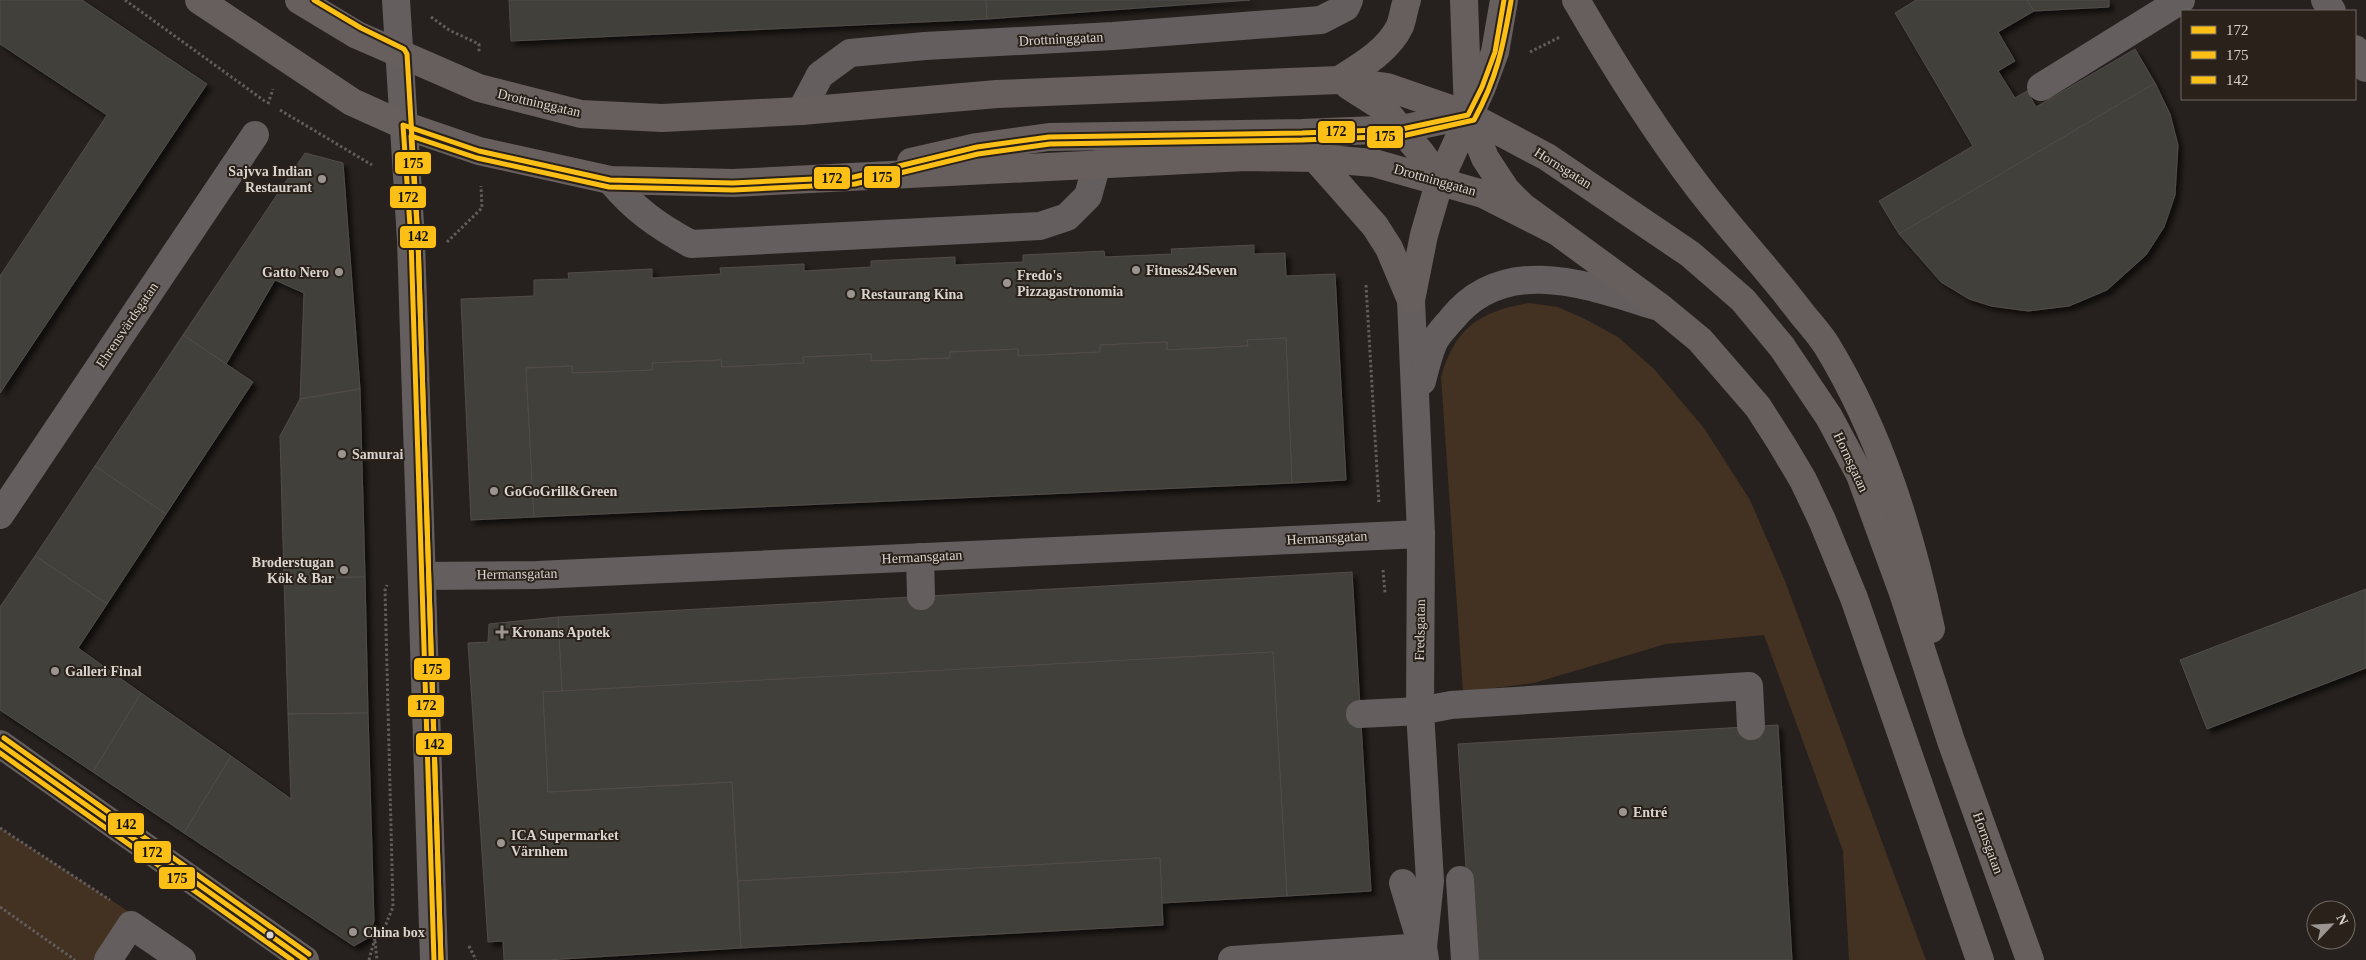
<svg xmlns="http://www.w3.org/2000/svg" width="2366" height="960" font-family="'Times New Roman',serif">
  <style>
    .green { fill: #433121 }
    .building { fill: #433f3b; stroke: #514c4a; filter: url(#shadow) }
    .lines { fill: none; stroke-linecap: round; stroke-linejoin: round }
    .path { stroke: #625c5c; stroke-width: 3; stroke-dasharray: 2.5 2.5; stroke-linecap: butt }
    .minor { stroke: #645e5e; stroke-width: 28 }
    .major { stroke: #675e5e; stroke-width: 28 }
    .bus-1-casing { stroke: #29211a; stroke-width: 9 }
    .bus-2-casing { stroke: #29211a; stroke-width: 9 }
    .bus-3-casing { stroke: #29211a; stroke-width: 9 }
    .bus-1 { stroke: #fbbf15; stroke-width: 5 }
    .bus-2 { stroke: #fbbf15; stroke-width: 5 }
    .bus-3 { stroke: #fbbf15; stroke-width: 5 }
    .poi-dot { fill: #9b9591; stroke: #29211a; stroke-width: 2 }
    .bus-dot { fill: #dad4cf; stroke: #29211a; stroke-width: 2 }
    .labels { text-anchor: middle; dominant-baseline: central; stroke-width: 4; stroke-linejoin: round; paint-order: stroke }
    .street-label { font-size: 14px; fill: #dad4cf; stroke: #29211a }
    .poi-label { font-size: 14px; font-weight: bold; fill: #dad4cf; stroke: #29211a; text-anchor: start }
    .line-badge { stroke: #29211a; stroke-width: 2 }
    .pale-badge-label { font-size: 14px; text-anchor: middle; font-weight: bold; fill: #111 }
  </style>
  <defs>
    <filter id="shadow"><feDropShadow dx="4.5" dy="4.5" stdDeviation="2.5" flood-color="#0009"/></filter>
  </defs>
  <rect width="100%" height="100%" fill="#26211e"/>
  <g class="green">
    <path d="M1529,303L1558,307L1585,319L1618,337L1654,369L1704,428L1750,500L1785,581L1926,960H1849L1843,851L1764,635L1666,644L1534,683L1463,692L1441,377C1455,328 1480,311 1529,303Z"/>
    <polygon points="0,828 137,917 108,960 0,960"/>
  </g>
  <g class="building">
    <polygon points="0,0 82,0 207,84 0,393 0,276 107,115 0,44"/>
    <polygon points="509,0 986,0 987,19 511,41"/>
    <polygon points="986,0 1250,0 987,19"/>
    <polygon points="1916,0 2027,0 2034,11 1998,32 2015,61 1998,71 2015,98 2027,91 2036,107 2135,49 2155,83 1899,234 1879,201 1973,146 1895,13"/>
    <polygon points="2027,0 2109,0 2109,7 2034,11"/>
    <polygon points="2155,83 2170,114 2178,145 2175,195 2164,227 2146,255 2107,290 2069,306 2028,311 1991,306 1969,299 1941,282 1899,234"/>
    <polygon points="305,153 343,163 360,389 300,399 304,293 275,280 226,364 183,335"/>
    <polygon points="1254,245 1254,254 1285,253 1286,276 1335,274 1346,480 1292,483 1286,338 1247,340 1248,346 1167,350 1167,342 1100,345 1100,352 1018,356 1018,349 950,352 950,358 871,361 871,354 803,357 804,363 722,367 721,360 652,363 653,370 572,373 572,366 526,368 534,517 471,520 461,299 534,296 534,280 569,279 568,273 652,269 652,278 721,274 720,268 804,264 804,271 871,267 871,261 955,257 955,265 1023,262 1023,255 1104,251 1105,257 1172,254 1171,249"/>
    <polygon points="183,335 253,382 166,514 95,466"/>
    <polygon points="1286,338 1292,483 534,517 526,368 572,366 572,373 653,370 652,363 721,360 722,367 804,363 803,357 871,354 871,361 950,358 950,352 1018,349 1018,356 1100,352 1100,345 1167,342 1167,350 1248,346 1247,340"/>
    <polygon points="360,389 365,577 284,578 280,436 300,399"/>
    <polygon points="95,466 166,514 107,604 35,556"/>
    <polygon points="35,556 107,604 78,648 141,693 93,772 0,710 0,607"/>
    <polygon points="1352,572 1371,891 1287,896 1273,652 562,692 558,617"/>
    <polygon points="365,577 368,713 288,714 284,578"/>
    <polygon points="2366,589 2366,668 2207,729 2180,660"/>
    <polygon points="558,617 562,692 543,692 548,792 732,782 741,948 547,960 504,960 503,941 488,942 468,643 488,642 489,624"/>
    <polygon points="1273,652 1287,896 1162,903 1160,858 738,881 732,782 548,792 543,692"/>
    <polygon points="141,693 231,756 184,833 93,772"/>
    <polygon points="368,713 374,921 368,938 354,946 184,833 231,756 291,799 288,714"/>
    <polygon points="1778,725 1792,960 1472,960 1458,744"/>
    <polygon points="1160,858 1163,925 741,948 738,881"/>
  </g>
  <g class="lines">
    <g class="path">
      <polyline points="125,0 266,102"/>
      <polyline points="431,17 449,30 479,44 479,52"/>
      <polyline points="1530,52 1560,37"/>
      <polyline points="268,104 273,89"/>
      <polyline points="280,110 372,165"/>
      <polyline points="447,242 482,208 481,186"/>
      <polyline points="1366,285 1379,504"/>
      <polyline points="1383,570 1385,593"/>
      <polyline points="0,828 110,900"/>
      <polyline points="0,907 75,960"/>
      <polyline points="375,941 377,960"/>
      <polyline points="469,946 476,960"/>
      <polyline points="369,960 375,938 386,924 393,907 385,590 387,585"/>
    </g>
    <g class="minor">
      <polyline points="396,0 411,240 434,960"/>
      <polyline points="2325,0 2332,11"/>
      <polyline points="2355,49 2366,68"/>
      <polyline points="2041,87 2181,0"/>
      <polyline points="801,111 820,75 850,53 925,46 1113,36 1321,20 1346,7 1349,0"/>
      <path d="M610,180C635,210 658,226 691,244L1040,226L1067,217L1088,196L1097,164"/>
      <polyline points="1411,300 1421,534 1420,711 1430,881 1423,947 1425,960"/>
      <path d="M1422,381C1425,369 1428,356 1433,344C1436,336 1445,327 1451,320C1504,253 1588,285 1655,306"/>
      <polyline points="0,515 255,135"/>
      <polyline points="920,557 921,596"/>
      <polyline points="423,576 537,575 1421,534"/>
      <polyline points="1360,714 1420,711 1451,705 1749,686 1751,726"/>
      <polyline points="0,744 305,960"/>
      <polyline points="1460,880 1465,960"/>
      <polyline points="1403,883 1419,936"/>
      <polyline points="108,960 131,925 182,960"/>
      <polyline points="1232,960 1423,947"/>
    </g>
    <g class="major">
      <polyline points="199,0 352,102 403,125 479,151 610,180 733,183 1245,157 1315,158 1374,163 1483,194 1556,231"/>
      <polyline points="299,0 357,35 479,88 581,114 662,118 801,111 997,94 1339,80 1387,87 1468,115 1547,157 1690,254 1743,300 1782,347 1829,417 1860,475 1903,593 1951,741 2030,960"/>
      <polyline points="1464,0 1468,115 1485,158 1506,190 1522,206 1660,307 1700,340 1758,407 1781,443 1803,480 1822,520 1854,598 1980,960"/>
      <path d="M1576,0C1613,64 1653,128 1698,187C1730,229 1767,268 1799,310C1808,322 1819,333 1827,346C1880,433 1910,530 1931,629"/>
      <path d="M1339,80C1361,66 1388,51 1400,26C1403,18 1404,8 1407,0"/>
      <polyline points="1349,86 1382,107 1421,153 1440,180"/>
      <polyline points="1315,158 1375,226 1389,248 1411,300"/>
      <polyline points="911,162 977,147 1049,137 1302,133 1402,129 1468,115"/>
      <polyline points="1411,300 1424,235 1440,180 1482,87 1495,52 1504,0"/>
    </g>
    <defs>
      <g id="bus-1">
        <polyline points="0,744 305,960"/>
        <polyline points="434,960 411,240 403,125 479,151 610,180 733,183 854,177 977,147 1049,137 1302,133 1402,129 1468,115 1482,87 1495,52 1504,0"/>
      </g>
      <g id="bus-2">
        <polyline points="0,753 292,960"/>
        <path d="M441,960L418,240L411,136L477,158L609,187L733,190L855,184L978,154L1050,144L1302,140L1402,136L1474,120C1497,78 1503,47 1511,1"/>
      </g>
      <g id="bus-3">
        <polyline points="314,0 361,28 404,49 407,54 418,240 441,960"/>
        <polyline points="4,738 309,954"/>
      </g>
    </defs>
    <use href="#bus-1" class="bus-1-casing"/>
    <use href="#bus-2" class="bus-2-casing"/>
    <use href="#bus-3" class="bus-3-casing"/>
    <use href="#bus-1" class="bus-1"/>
    <use href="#bus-2" class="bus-2"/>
    <use href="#bus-3" class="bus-3"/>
  </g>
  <g class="poi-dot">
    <circle cx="322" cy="179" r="5"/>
    <circle cx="1136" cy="270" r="5"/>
    <circle cx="339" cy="272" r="5"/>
    <circle cx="1007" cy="283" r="5"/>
    <circle cx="851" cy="294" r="5"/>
    <circle cx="342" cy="454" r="5"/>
    <circle cx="494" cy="491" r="5"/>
    <circle cx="344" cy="570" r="5"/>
    <path d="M499.5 624.5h5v5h5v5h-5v5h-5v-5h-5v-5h5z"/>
    <circle cx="55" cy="671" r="5"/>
    <circle cx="1623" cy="812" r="5"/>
    <circle cx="501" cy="843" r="5"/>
    <circle cx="353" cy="932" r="5"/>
  </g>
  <circle class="bus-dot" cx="270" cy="935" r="4.5"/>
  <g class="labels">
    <g class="street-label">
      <text transform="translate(1061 39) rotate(-3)">Drottninggatan</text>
      <text transform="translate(539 103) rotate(13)">Drottninggatan</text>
      <text transform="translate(1563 168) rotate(32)">Hornsgatan</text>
      <text transform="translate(1435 180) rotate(16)">Drottninggatan</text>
      <text transform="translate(127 325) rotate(-56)">Ehrensvärdsgatan</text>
      <text transform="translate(1851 462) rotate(65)">Hornsgatan</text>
      <text transform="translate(1327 538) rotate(-3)">Hermansgatan</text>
      <text transform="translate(922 557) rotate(-3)">Hermansgatan</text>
      <text transform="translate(517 574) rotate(-1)">Hermansgatan</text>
      <text transform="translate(1420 630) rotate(-89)">Fredsgatan</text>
      <text transform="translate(1988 843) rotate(70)">Hornsgatan</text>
    </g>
    <g class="poi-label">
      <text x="312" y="171" text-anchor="end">Sajvva Indian<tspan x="312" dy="16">Restaurant</tspan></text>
      <text x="1146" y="270">Fitness24Seven</text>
      <text x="329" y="272" text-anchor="end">Gatto Nero</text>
      <text x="1017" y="275">Fredo's<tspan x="1017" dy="16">Pizzagastronomia</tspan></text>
      <text x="861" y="294">Restaurang Kina</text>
      <text x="352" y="454">Samurai</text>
      <text x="504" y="491">GoGoGrill&amp;Green</text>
      <text x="334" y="562" text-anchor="end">Broderstugan<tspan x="334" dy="16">Kök &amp; Bar</tspan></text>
      <text x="512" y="632">Kronans Apotek</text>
      <text x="65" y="671">Galleri Final</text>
      <text x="1633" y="812">Entré</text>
      <text x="511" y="835">ICA Supermarket<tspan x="511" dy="16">Värnhem</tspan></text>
      <text x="363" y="932">China box</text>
    </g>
  </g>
  <g class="line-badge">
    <rect x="1317" y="120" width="39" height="24" rx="5" fill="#fbbf15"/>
    <rect x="1366" y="125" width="38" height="24" rx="5" fill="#fbbf15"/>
    <rect x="394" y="151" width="38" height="24" rx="5" fill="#fbbf15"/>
    <rect x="863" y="165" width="38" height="24" rx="5" fill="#fbbf15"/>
    <rect x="813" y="166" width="38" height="24" rx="5" fill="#fbbf15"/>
    <rect x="389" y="185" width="38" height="24" rx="5" fill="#fbbf15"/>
    <rect x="399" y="225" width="38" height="24" rx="5" fill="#fbbf15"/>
    <rect x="413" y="657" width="38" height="24" rx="5" fill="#fbbf15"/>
    <rect x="407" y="694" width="38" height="24" rx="5" fill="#fbbf15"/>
    <rect x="415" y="732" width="38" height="24" rx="5" fill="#fbbf15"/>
    <rect x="107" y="812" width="38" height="24" rx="5" fill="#fbbf15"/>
    <rect x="133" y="840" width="39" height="24" rx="5" fill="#fbbf15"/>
    <rect x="158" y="866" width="38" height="24" rx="5" fill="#fbbf15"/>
  </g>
  <g class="pale-badge-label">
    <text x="1336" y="136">172</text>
    <text x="1385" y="141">175</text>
    <text x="413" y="168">175</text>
    <text x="882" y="182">175</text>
    <text x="832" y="183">172</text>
    <text x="408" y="202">172</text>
    <text x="418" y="241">142</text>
    <text x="432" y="674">175</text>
    <text x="426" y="710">172</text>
    <text x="434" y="749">142</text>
    <text x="126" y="829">142</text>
    <text x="152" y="857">172</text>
    <text x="177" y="883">175</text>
  </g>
  <rect x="2181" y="10" width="175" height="90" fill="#29211a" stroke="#706962"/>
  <rect x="2191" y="26" width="25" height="8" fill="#fbbf15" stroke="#706962"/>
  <text x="2226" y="35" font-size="15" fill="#dad4cf">172</text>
  <rect x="2191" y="51" width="25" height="8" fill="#fbbf15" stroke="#706962"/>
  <text x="2226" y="60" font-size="15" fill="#dad4cf">175</text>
  <rect x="2191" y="76" width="25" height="8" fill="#fbbf15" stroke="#706962"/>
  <text x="2226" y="85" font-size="15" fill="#dad4cf">142</text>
  <g transform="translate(2331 925) rotate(65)"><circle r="24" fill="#29211a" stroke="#706962"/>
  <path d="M0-4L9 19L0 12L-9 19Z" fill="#9b9591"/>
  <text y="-8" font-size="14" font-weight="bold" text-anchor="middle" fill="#dad4cf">N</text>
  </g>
</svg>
